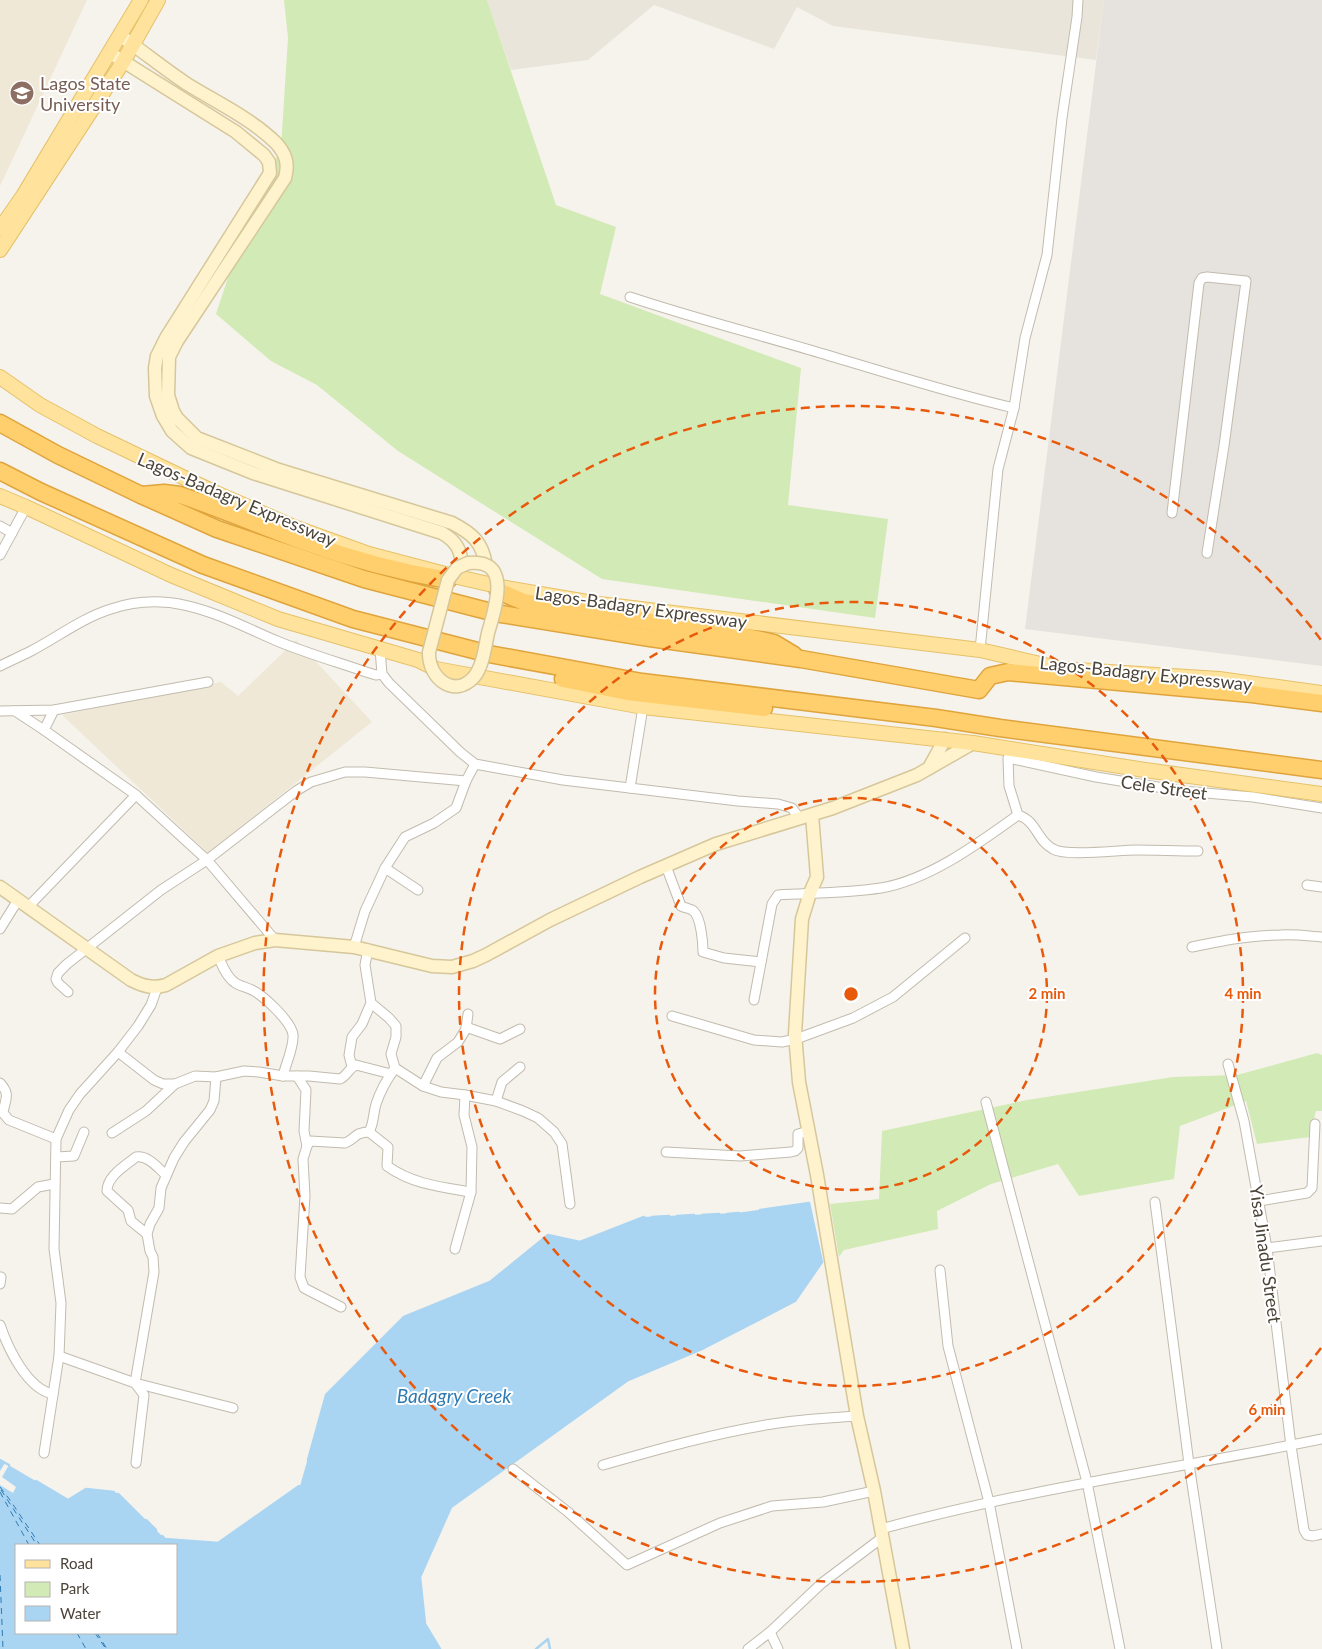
<svg xmlns="http://www.w3.org/2000/svg" width="1322" height="1649" font-family="Lato,sans-serif">
  <style>
    .residential { fill: #eae5da }
    .industrial { fill: #e6e2dd }
    .education { fill: #efe8d6 }
    .green { fill: #d2eab5 }
    .water { fill: #a9d4f2; fill-rule: evenodd }
    .pier { fill: #f6f3ec }
    .lines { fill: none; stroke-linecap: round; stroke-linejoin: round }
    .stream { stroke: #a9d4f2; stroke-width: 2.5 }
    .ferry { stroke: #2e7ab2; stroke-width: 1; stroke-dasharray: 6 5; stroke-linecap: butt }
    .street-casing { stroke: #c2bbae; stroke-width: 11 }
    .secondary-casing { stroke: #d6c79b; stroke-width: 15 }
    .primary-casing { stroke: #e6c16a; stroke-width: 16 }
    .highway-casing { stroke: #e0a43c; stroke-width: 19 }
    .street { stroke: #fff; stroke-width: 9 }
    .secondary { stroke: #fff3cd; stroke-width: 12 }
    .primary { stroke: #ffe39c; stroke-width: 14 }
    .highway { stroke: #ffcf6e; stroke-width: 16 }
    .secondary-bridge-casing { stroke: #d6c79b; stroke-width: 15; stroke-linecap: butt }
    .secondary-bridge { stroke: #fff3cd; stroke-width: 12 }
    .ring { fill: none; stroke: #e8590c; stroke-width: 2.5; stroke-dasharray: 9 6 }
    .labels { text-anchor: middle; dominant-baseline: central; stroke-width: 4; stroke-linejoin: round; paint-order: stroke }
    .education-label { font-size: 18px; fill: #785e54; stroke: #fff; text-anchor: start }
    .street-label { font-size: 18px; fill: #4b4439; stroke: #fff }
    .water-label { font-size: 19px; font-style: italic; fill: #2e7ab2; stroke: #fff }
    .centre { fill: #e8590c; stroke: #fff; stroke-width: 2.5 }
    .ring-label { font-size: 15px; text-anchor: middle; font-weight: bold; fill: #e8590c; stroke: #fff; stroke-width: 4; stroke-linejoin: round; paint-order: stroke }
  </style>
  <rect width="100%" height="100%" fill="#f6f3ec"/>
  <polygon class="residential" points="487,0 1104,0 1096,60 833,26 797,7 774,49 654,5 588,60 511,70"/>
  <polygon class="industrial" points="1104,0 1322,0 1322,666 1025,629"/>
  <g class="education">
    <polygon points="0,0 87,0 0,186"/>
    <polygon points="296,640 372,722 208,853 62,715 221,682 238,696"/>
  </g>
  <g class="green">
    <polygon points="284,0 487,0 556,205 616,227 600,294 801,368 788,505 888,519 875,618 602,579 398,451 317,385 271,361 216,314 246,223 281,148 288,38"/>
    <polygon points="1317,1053 1322,1055 1322,1111 1316,1111 1310,1137 1257,1144 1246,1101 1180,1126 1174,1179 1079,1196 1058,1164 991,1184 937,1211 938,1229 844,1250 839,1257 830,1204 879,1199 882,1131 1027,1100 1173,1077 1237,1075"/>
  </g>
  <path class="water" d="M809,1203L822,1262L795,1301L704,1348L628,1380L451,1507L420,1577L425,1624L440,1649H0V1460L68,1500L86,1489L119,1493L165,1539L218,1543L300,1486L326,1395L404,1317L490,1282L548,1235L580,1242L642,1217L736,1213ZM16,1545H176V1633H16Z"/>
  <polygon class="pier" points="5,1463 9,1465 2,1477 16,1487 13,1493 0,1485 0,1471"/>
  <g class="lines">
    <g class="stream">
      <polyline points="727,1214 739,1213"/>
      <polyline points="702,1215 719,1214"/>
      <polyline points="677,1216 694,1215"/>
      <polyline points="652,1217 669,1216"/>
      <polyline points="0,1460 9,1465"/>
      <polyline points="308,1460 326,1395 404,1317 490,1282 548,1235 580,1242 644,1217"/>
      <polyline points="36,1481 68,1500 86,1489 114,1492"/>
      <polyline points="146,1520 156,1530"/>
      <polyline points="162,1536 165,1539 218,1543 299,1486"/>
      <polyline points="440,1649 425,1624 420,1577 451,1507 628,1380 704,1348 795,1301 822,1262 809,1203 760,1210"/>
      <polyline points="536,1649 548,1639 550,1649"/>
    </g>
    <g class="ferry">
      <polyline points="0,1487 10,1500 40,1545"/>
      <polyline points="1,1490 37,1545"/>
      <polyline points="0,1492 29,1545"/>
      <polyline points="0,1575 3,1649"/>
      <polyline points="77,1633 86,1649"/>
      <polyline points="95,1633 106,1649"/>
      <polyline points="97,1633 107,1649"/>
    </g>
    <defs>
      <g id="street">
        <path d="M630,297C693,318 757,334 820,353C885,372 949,393 1014,408"/>
        <polyline points="1172,513 1199,283 1202,278 1207,277 1246,281 1224,446 1207,553"/>
        <polyline points="0,526 12,533"/>
        <polyline points="0,555 26,507"/>
        <polyline points="380,649 382,674 389,683 460,752 475,764 563,780 738,801 778,804 792,808 800,819"/>
        <polyline points="980,650 998,469 1014,408 1025,338 1047,255 1062,118 1077,17 1078,0"/>
        <path d="M0,666C10,661 21,656 31,651C58,637 82,618 111,609C174,588 221,617 277,641C306,653 337,662 366,672L376,675L382,674"/>
        <polyline points="0,711 54,710 208,682"/>
        <polyline points="15,711 44,730 136,795 207,860 275,940"/>
        <polyline points="44,730 54,710"/>
        <polyline points="630,788 643,707"/>
        <path d="M1198,851C1177,851 1157,850 1136,850C1118,850 1067,857 1053,849C1037,841 1037,821 1018,815L1009,786L1008,758L1096,777L1182,791L1253,797L1322,808"/>
        <path d="M666,866L681,906C685,908 688,908 692,910C701,915 703,943 703,952L724,958L761,962"/>
        <polyline points="385,868 418,890"/>
        <polyline points="1307,885 1322,887"/>
        <polyline points="28,907 136,795"/>
        <polyline points="0,929 18,900"/>
        <polyline points="354,947 365,911 385,868 405,837 434,823 456,808 466,781"/>
        <path d="M1192,947C1221,941 1250,935 1280,935C1294,934 1308,936 1322,937"/>
        <polyline points="368,949 365,965 371,1003 389,1018 396,1026 396,1037 391,1054 395,1068 423,1086 441,1092 465,1095 496,1101 523,1111 538,1118 554,1132 562,1144 570,1204"/>
        <path d="M218,956C222,965 226,976 234,982C239,986 246,987 252,990C263,995 292,1022 293,1035C294,1047 286,1063 283,1076"/>
        <polyline points="68,992 58,983 56,979 58,973 67,964 161,890 207,860 296,791 311,782 345,772 365,772 466,781 475,764"/>
        <path d="M754,1000L772,904L778,895C812,893 847,893 881,888C929,880 979,843 1018,815"/>
        <polyline points="672,1016 754,1040 782,1042 796,1039 853,1018 893,997 965,938"/>
        <polyline points="466,1027 500,1039 520,1029"/>
        <path d="M118,1052L154,1080L163,1084H175L195,1076L216,1077L244,1071L259,1072L283,1076H309L340,1079C347,1076 349,1068 356,1065L391,1074"/>
        <polyline points="1228,1064 1244,1121 1267,1248 1291,1446 1304,1530 1307,1535 1313,1536 1322,1534"/>
        <polyline points="352,1067 349,1055 352,1037 362,1024 371,1003"/>
        <polyline points="297,1076 306,1090 304,1131 307,1146"/>
        <polyline points="216,1077 214,1101 210,1110 184,1142 174,1158 161,1188 159,1208 150,1224 147,1234 150,1251 153,1257 154,1272 135,1383 233,1408"/>
        <path d="M0,1083C11,1095 5,1099 3,1113L9,1120L56,1139"/>
        <polyline points="423,1086 437,1058 458,1042 466,1029 468,1014"/>
        <polyline points="496,1101 502,1082 520,1067"/>
        <polyline points="986,1102 1087,1482 1120,1649"/>
        <path d="M369,1132L388,1147L387,1166C412,1184 441,1187 471,1192"/>
        <polyline points="112,1133 146,1111 175,1084"/>
        <polyline points="666,1152 740,1156 791,1152 795,1151 798,1148 798,1134 809,1131"/>
        <polyline points="56,1157 74,1156 84,1132"/>
        <polyline points="1259,1201 1307,1193 1312,1188 1315,1124"/>
        <polyline points="1155,1202 1189,1464 1217,1649"/>
        <polyline points="0,1208 12,1209 38,1187 54,1184"/>
        <path d="M147,1234L131,1221L128,1210L107,1191C107,1176 125,1166 136,1157C148,1155 158,1168 166,1175"/>
        <polyline points="1267,1248 1322,1241"/>
        <polyline points="455,1249 471,1192 472,1147 464,1115 465,1095"/>
        <polyline points="940,1270 948,1346 989,1502 1017,1649"/>
        <polyline points="0,1284 1,1277"/>
        <path d="M341,1307L304,1288L300,1277L305,1196L303,1159L307,1146L310,1141L345,1143C357,1138 353,1133 369,1132C374,1123 373,1114 376,1104C380,1092 387,1079 395,1068"/>
        <path d="M0,1325C8,1348 27,1389 53,1394"/>
        <polyline points="59,1356 135,1383 144,1395 136,1463"/>
        <polyline points="44,1453 59,1356 61,1303 54,1249 56,1139 69,1110 80,1094 118,1052 138,1026 151,1005 157,988"/>
        <path d="M603,1465C659,1449 715,1433 772,1424C800,1419 829,1418 857,1416"/>
        <polyline points="513,1469 568,1512 627,1565 720,1523 772,1506 823,1502 874,1491"/>
        <path d="M881,1529C1026,1489 1175,1469 1322,1439"/>
        <polyline points="770,1632 778,1649"/>
        <polyline points="748,1649 770,1632 822,1583 883,1537"/>
      </g>
      <g id="secondary">
        <path d="M125,39C146,54 166,70 187,84C216,102 252,119 276,143C286,154 289,164 285,178L177,341L169,357L168,395L173,411L177,418L197,438L279,470L452,523C473,534 482,542 486,565"/>
        <path d="M110,53L236,132L264,155L269,162L270,173L166,338L157,356L155,368L156,396L163,416L172,431L191,448L253,473L442,533C456,541 461,550 462,565"/>
        <polyline points="929,768 945,739"/>
        <polyline points="812,815 817,877 810,893 802,919 795,1034 799,1082 817,1175 857,1416 874,1491 903,1649"/>
        <path d="M0,887L131,980C143,986 153,989 166,985L218,956L255,943L275,940L354,947L432,966L452,967L473,961L486,955L550,920L640,877L716,844L833,808L917,775L973,743"/>
      </g>
      <g id="primary">
        <polyline points="0,229 23,196 141,0"/>
        <polyline points="0,250 123,62 158,0"/>
        <polyline points="0,377 40,405 97,436 214,492 294,527 369,554 449,575 506,588 599,604 980,650 1062,669 1219,679 1322,693"/>
        <polyline points="0,496 26,507 171,575 278,619 418,660 436,669 643,707 973,743 1145,770 1322,794"/>
      </g>
      <g id="highway">
        <polyline points="0,423 58,455 141,495 217,529 364,579 495,613 650,638 801,659 979,690 990,676 1008,672 1252,694 1322,703"/>
        <polyline points="0,471 41,492 203,565 353,619 489,654 642,682 936,718 1000,728 1322,770"/>
        <path d="M142,495L164,493L180,495C222,509 263,527 305,542C351,559 399,572 448,580"/>
        <polyline points="498,591 524,602 752,638 774,643 794,655"/>
        <polyline points="563,679 627,692 764,708"/>
      </g>
    </defs>
    <use href="#street" class="street-casing"/>
    <use href="#secondary" class="secondary-casing"/>
    <use href="#primary" class="primary-casing"/>
    <use href="#highway" class="highway-casing"/>
    <use href="#street" class="street"/>
    <use href="#secondary" class="secondary"/>
    <use href="#primary" class="primary"/>
    <use href="#highway" class="highway"/>
    <defs>
      <path id="secondary-bridge" d="M468,563C513,558 495,608 488,633C485,647 483,666 474,677C454,699 428,678 429,652L448,580L457,568Z"/>
    </defs>
    <use href="#secondary-bridge" class="secondary-bridge-casing"/>
    <use href="#secondary-bridge" class="secondary-bridge"/>
  </g>
  <g class="ring">
    <circle cx="851" cy="994" r="196"/>
    <circle cx="851" cy="994" r="392"/>
    <path d="M1321 1348A588 588 0 1 1 1321 640"/>
  </g>
  <defs>
    <symbol id="university-disc" viewBox="-11 -11 22 22"><circle r="9.5" fill="#8d6e63" stroke="#fff"/><path d="M0-5L7-2L0 1L-7-2ZM-4 1L0 2.5L4 1V4Q0 6-4 4Z" fill="#fff"/></symbol>
  </defs>
  <g fill-rule="evenodd">
    <use href="#university-disc" x="8" y="79" width="28" height="28"/>
  </g>
  <g class="labels">
    <g class="education-label">
      <text x="40" y="83">Lagos State<tspan x="40" dy="21">University</tspan></text>
    </g>
    <g class="street-label">
      <text transform="translate(237 499) rotate(23)">Lagos-Badagry Expressway</text>
      <text transform="translate(641 607) rotate(8)">Lagos-Badagry Expressway</text>
      <text transform="translate(1146 673) rotate(6)">Lagos-Badagry Expressway</text>
      <text transform="translate(1164 787) rotate(8)">Cele Street</text>
      <text transform="translate(1266 1254) rotate(82)">Yisa Jinadu Street</text>
    </g>
    <g class="water-label">
      <text x="454" y="1395">Badagry Creek</text>
    </g>
  </g>
  <circle cx="851" cy="994" r="8" class="centre"/>
  <g class="ring-label">
    <text x="1047" y="999">2 min</text>
    <text x="1243" y="999">4 min</text>
    <text x="1267" y="1415">6 min</text>
  </g>
  <rect x="15" y="1544" width="162" height="90" fill="#ffffff" stroke="#b7b4b0"/>
  <rect x="25" y="1560" width="25" height="8" fill="#ffe39c" stroke="#b7b4b0"/>
  <text x="60" y="1569" font-size="15" fill="#4b4439">Road</text>
  <rect x="25" y="1582" width="25" height="15" fill="#d2eab5" stroke="#b7b4b0"/>
  <text x="60" y="1594" font-size="15" fill="#4b4439">Park</text>
  <rect x="25" y="1606" width="25" height="15" fill="#a9d4f2" stroke="#b7b4b0"/>
  <text x="60" y="1619" font-size="15" fill="#4b4439">Water</text>
</svg>
